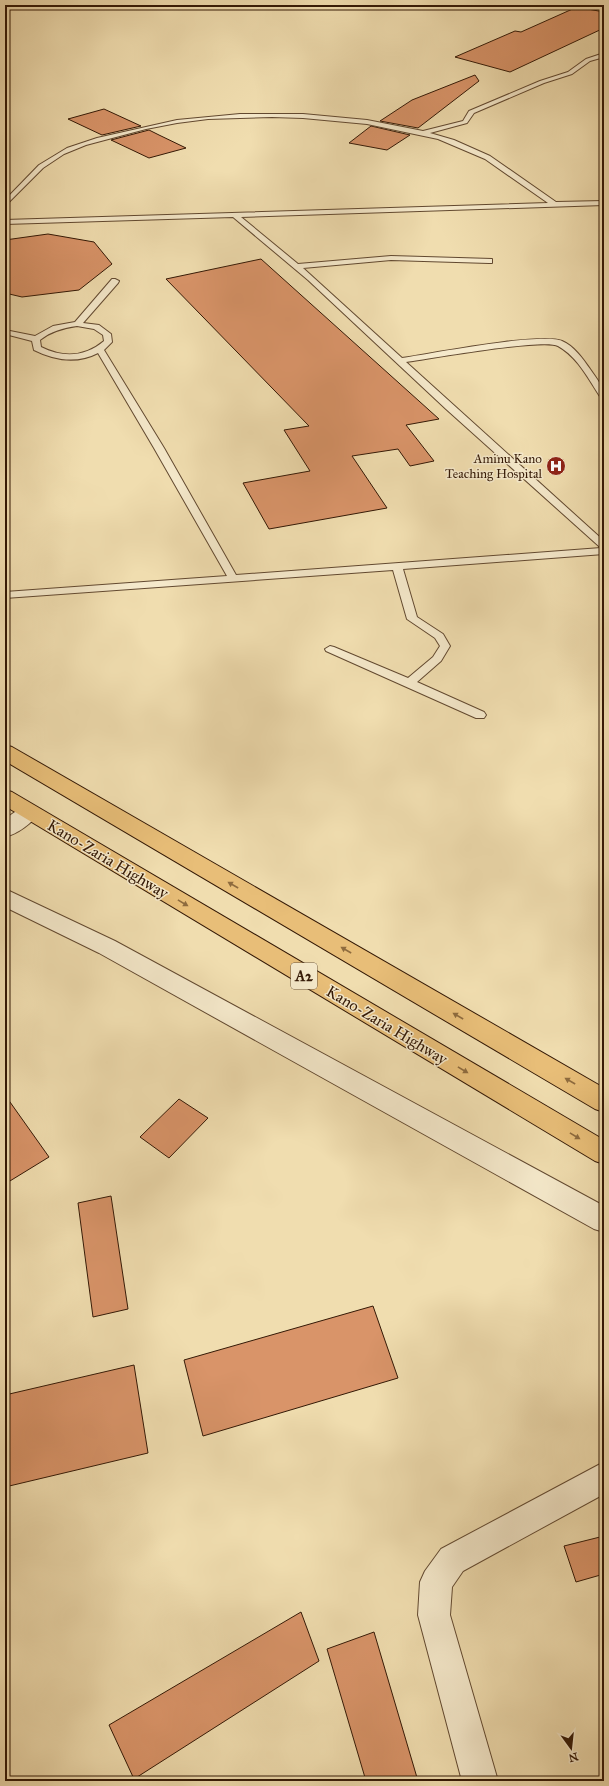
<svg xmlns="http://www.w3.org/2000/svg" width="609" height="1786" font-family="'IM FELL Great Primer',serif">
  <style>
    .building { fill: #d99469; stroke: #331805 }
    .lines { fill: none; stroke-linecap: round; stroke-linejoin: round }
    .lane-casing { stroke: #624930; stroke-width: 2 }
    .street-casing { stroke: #624930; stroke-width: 2 }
    .highway-casing { stroke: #331805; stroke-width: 2 }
    .lane { fill: #f5e9cb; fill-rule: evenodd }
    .street { fill: #f5e9cb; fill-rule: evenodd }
    .highway { fill: #e8be78; fill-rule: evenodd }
    .oneway { fill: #8e6b3e }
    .labels { text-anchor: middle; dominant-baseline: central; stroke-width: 3; stroke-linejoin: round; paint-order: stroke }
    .far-poi-label { font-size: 13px; fill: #331805; stroke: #f5e9cb; text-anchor: end }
    .shield { fill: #f5e9cb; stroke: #6d5740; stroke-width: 1 }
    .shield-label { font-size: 15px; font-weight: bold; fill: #331805 }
    .street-label { font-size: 16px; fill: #331805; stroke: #f5e9cb }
  </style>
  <rect width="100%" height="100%" fill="#f0ddaf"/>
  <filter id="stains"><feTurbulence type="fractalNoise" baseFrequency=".005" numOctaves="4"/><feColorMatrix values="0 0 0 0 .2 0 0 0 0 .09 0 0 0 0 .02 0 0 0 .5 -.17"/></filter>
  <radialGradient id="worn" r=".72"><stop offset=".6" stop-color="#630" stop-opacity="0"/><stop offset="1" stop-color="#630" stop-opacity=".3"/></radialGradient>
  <g class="building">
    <polygon points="577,7 604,12 604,28 510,72 455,57 515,31 521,32"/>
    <polygon points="475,75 479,81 418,128 380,121 412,100"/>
    <polygon points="104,109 141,126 102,135 68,119"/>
    <polygon points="371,126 410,135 387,150 349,143"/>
    <polygon points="149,130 159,135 186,148 149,158 111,140"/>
    <polygon points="48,234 94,242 112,264 79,290 22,297 5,293 5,240"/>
    <polygon points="261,259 439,419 406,425 434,461 410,466 398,449 352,456 387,508 269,529 243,483 310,471 284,430 309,426 166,279"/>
    <polygon points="5,1095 49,1157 5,1184"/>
    <polygon points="179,1099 208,1118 169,1158 140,1137"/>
    <polygon points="111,1196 128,1309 93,1317 78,1203"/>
    <polygon points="373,1306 398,1378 203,1436 184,1360"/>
    <polygon points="134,1365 148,1453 5,1487 5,1395"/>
    <polygon points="604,1536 604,1574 576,1582 564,1546"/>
    <polygon points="301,1612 319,1661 134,1779 109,1725"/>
    <polygon points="374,1632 418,1781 366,1781 327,1649"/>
  </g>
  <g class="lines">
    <defs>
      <path id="lane" d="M604,53V57L590,61L572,74L544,83L474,113L467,123L430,133L454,140L490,156L556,202L604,201V205L241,217L298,264L391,256L492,259V263H489L391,260L303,268L402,358C430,354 541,332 562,341C574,346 583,359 590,369C597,379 604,387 604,399L601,398C589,380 578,357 558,346C544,338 429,359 406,362L604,541V554L403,569L417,617L443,634L450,646L441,661L417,682L484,712L486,715L484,718H476L326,651L325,649L330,646L334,647L408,678L433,657L440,646L435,638L407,619L393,570L5,598V592L227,576L154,448L98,353C77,364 54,360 34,350L32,341L5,334V330L35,336L53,326L75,322L112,279H115L119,281L118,283L83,323L99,325L111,334L112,342L104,350L164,448L236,575L601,548L446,409L308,280L233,217L5,224V220L548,203L485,159L438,139L367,124L303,118L272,117L208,119L177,123L146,129L86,145L64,154L43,168L5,206V200L39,165L67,148L97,138L177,120L240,114H303L367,120L423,131L463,121L469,111L540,81L568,72L586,59ZM77,326L94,329L103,335L104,341C85,357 63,358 41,347L40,340C51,331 63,328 77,326Z"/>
      <g id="street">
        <path d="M29,805L36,807L39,812C33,823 17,834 5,837V819L22,807Z"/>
        <polygon points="5,889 115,941 604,1206 604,1232 594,1229 99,953 5,907"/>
        <polygon points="604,1462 604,1494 463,1571 452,1587 450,1615 498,1781 462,1781 418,1615 420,1582 425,1571 441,1549"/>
      </g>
      <g id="highway">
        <polygon points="5,745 12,747 604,1088 604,1112 595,1109 5,761"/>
        <polygon points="5,790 12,792 604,1140 604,1164 595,1161 5,806"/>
      </g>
    </defs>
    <use href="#lane" class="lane-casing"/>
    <use href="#street" class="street-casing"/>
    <use href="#highway" class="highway-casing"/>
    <use href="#lane" class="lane"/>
    <use href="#street" class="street"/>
    <use href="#highway" class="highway"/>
  </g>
  <defs><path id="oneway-solid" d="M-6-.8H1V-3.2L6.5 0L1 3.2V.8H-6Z"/></defs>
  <g class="oneway">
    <use href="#oneway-solid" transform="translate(233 885) rotate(-150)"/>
    <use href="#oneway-solid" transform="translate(183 903) rotate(31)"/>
    <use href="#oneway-solid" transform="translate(346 950) rotate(-150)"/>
    <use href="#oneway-solid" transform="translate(458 1016) rotate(-150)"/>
    <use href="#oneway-solid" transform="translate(463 1070) rotate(31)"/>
    <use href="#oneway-solid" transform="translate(570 1081) rotate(-150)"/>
    <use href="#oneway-solid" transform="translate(575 1136) rotate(31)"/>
  </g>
  <defs>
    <symbol id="hospital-disc" viewBox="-11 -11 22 22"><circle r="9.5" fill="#8f2418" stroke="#f5e9cb"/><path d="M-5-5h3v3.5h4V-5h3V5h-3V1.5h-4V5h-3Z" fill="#fff"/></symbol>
  </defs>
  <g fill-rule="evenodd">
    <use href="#hospital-disc" x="545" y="455" width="22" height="22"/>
  </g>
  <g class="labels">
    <g class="far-poi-label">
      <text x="542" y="459">Aminu Kano<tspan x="542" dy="15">Teaching Hospital</tspan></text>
    </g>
    <rect class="shield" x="291" y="963" width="26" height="26" rx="3"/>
    <g class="shield-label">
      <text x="304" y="976">A2</text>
    </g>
    <g class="street-label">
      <text transform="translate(108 859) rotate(31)">Kano-Zaria Highway</text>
      <text transform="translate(387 1025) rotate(31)">Kano-Zaria Highway</text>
    </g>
  </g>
  <rect width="609" height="1786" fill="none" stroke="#f0ddaf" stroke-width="20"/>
  <rect x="6" y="6" width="597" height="1774" fill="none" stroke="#331805" stroke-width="2"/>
  <rect x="10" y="10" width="589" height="1766" fill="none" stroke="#331805"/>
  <g transform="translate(571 1748) rotate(165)" stroke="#f5e9cb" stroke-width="3" paint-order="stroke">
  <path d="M0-3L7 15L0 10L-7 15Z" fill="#331805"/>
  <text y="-6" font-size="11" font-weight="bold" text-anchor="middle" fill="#331805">N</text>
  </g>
  <rect width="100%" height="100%" filter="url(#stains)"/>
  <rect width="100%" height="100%" fill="url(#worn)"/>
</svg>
